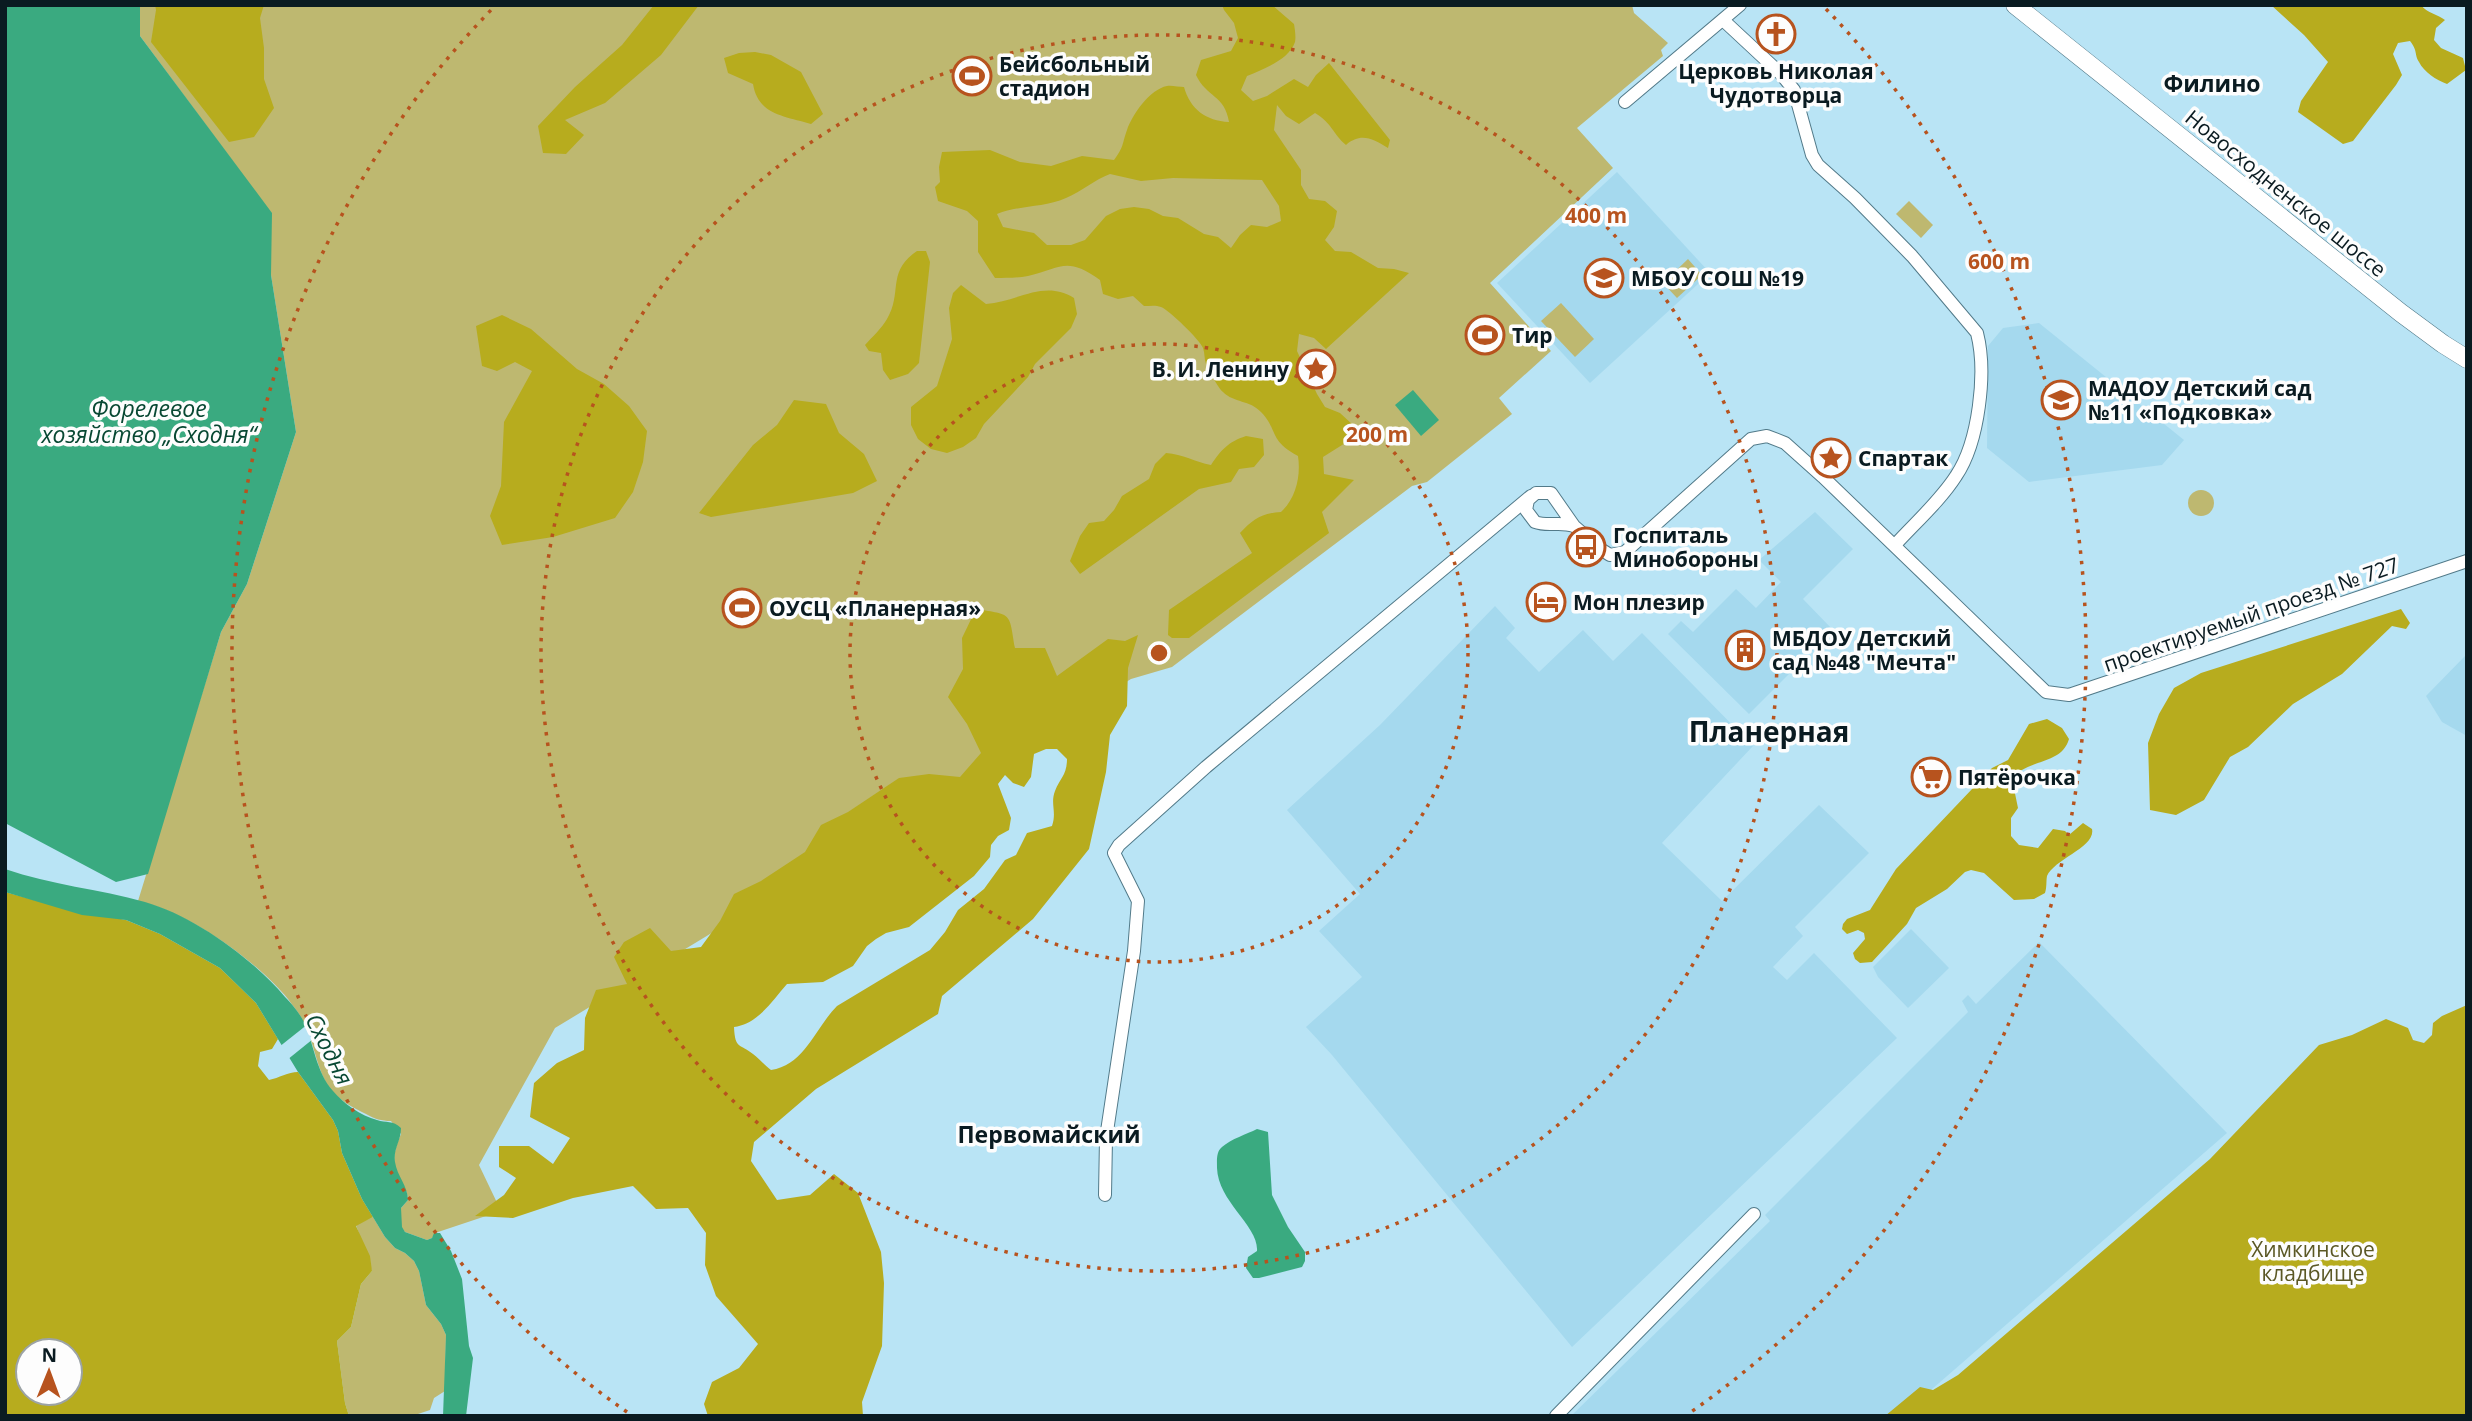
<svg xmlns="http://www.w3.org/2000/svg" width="2472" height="1421" font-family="'Open Sans',sans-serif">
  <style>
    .built { fill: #a5d9ee }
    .green { fill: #beb870 }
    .forest { fill: #b7ac1e; fill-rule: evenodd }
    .water { fill: #3aaa80 }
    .pier { fill: #b9e4f5 }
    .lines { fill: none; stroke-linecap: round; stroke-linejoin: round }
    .minor-casing { stroke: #527a89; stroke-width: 14 }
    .secondary-casing { stroke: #527a89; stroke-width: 19 }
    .minor { stroke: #fff; stroke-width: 12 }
    .secondary { stroke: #fff; stroke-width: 18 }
    .ring { fill: none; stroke: #b7531e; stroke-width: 3.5; stroke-dasharray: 3.5 7 }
    .labels { text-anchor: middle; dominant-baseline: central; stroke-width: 7; stroke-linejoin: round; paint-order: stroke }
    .poi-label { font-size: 21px; font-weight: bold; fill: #0a1b21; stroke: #fdfdfd; text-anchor: start }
    .street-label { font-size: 21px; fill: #0a1b21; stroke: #fdfdfd }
    .park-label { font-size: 21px; fill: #5b5825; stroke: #fdfdfd }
    .neighbourhood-label { font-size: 23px; font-weight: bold; fill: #0a1b21; stroke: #fdfdfd }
    .water-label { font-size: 23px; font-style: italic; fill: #084833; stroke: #fdfdfd }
    .district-label { font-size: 28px; font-weight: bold; fill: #0a1b21; stroke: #fdfdfd }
    .centre { fill: #b7531e; stroke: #fdfdfd; stroke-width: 3.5 }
    .ring-label { font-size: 21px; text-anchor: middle; font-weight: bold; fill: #b7531e; stroke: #fdfdfd; stroke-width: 7; stroke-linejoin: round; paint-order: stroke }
  </style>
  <rect width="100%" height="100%" fill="#b9e4f5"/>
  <g class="built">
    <polygon points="1617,172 1710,273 1590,383 1497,283"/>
    <polygon points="2039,323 2184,440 2162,465 2029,482 1987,448 1988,346 2003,328"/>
    <polygon points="1815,512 1853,549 1803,599 1833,630 1749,714 1668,634 1681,621 1693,632 1736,589 1756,608 1781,582 1759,560"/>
    <polygon points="1495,606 1515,628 1506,638 1539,672 1583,630 1613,661 1642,633 1753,746 1662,843 1722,901 1819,805 1869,853 1795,927 1803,936 1773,967 1787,980 1814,953 1897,1038 1572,1347 1332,1055 1306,1027 1362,977 1319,931 1360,894 1287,810 1380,725"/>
    <polygon points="2467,654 2467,736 2442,722 2426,696"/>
    <polygon points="1911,929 1949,968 1908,1008 1878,977 1873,967"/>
    <polygon points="2039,942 2227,1133 1901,1416 1571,1416 1770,1221 1765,1215 1968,1012 1962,1001 1968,995 1976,1004"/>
  </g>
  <g class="green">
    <path d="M140,5H1632L1634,13L1668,43L1661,50L1663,56L1577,128L1613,168L1490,283L1551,351L1499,398L1512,414L1427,482L1412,486L1172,667L1131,679L555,1028L479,1165L501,1211L435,1233L432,1238L427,1240L405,1232L401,1227V1208L408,1200C408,1191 403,1186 399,1178C391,1163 394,1150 401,1134L391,1121C381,1121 375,1119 366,1114C354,1108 340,1101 331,1090C316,1070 315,1043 303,1021C300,1014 293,1006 288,999C256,960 188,912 138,901L221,632L247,584L296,432L271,275V213L140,36Z"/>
    <polygon points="1909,201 1933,225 1921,238 1896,214"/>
    <polygon points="1688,259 1702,275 1677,298 1663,283"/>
    <polygon points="1561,303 1594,339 1575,357 1541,321"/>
    <circle cx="2201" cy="503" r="13"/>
    <polygon points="373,1217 385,1237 395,1248 405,1253 414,1261 419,1271 426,1305 441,1324 446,1335 445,1391 434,1398 430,1410 412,1416 349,1416 345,1403 337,1341 351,1327 361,1284 372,1271 356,1225"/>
  </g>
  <g class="forest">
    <polygon points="155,5 264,5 260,18 264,48 264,79 274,108 254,137 229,142 151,42 156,10"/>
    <polygon points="654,5 699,5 661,55 605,103 565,120 584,135 566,154 543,153 538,126 575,87 622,45"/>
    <path d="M1222,5H1272L1294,24C1295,30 1296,37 1295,42C1289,60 1263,69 1247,76L1241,90L1253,101L1267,96L1294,79L1308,87L1316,75L1329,63L1390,140L1388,148C1373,139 1361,132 1346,145C1332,133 1333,124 1315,113L1299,124L1286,116L1277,105L1274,130L1301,170V185L1309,199L1325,201L1337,211L1334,227L1325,240L1335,251L1351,252L1378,268L1394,269L1409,273L1326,349L1314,338L1299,334L1297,351L1317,394L1325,407L1340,413L1353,425L1350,440L1323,457L1324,474L1354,480L1322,512L1329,533L1189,638H1172L1168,635L1169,610L1252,553L1240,533C1253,519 1262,513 1281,512C1296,498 1301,476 1298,456C1268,440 1279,431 1261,412C1250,400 1234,403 1223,392C1218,388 1209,370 1206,364C1204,359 1205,353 1203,348C1200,340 1169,310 1161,307C1156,305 1150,306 1144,306L1133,296L1118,299L1103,294L1100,280C1066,256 1062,268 1028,276C1017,278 1006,278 995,278L978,252V221L967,211L938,201L935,187L940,182L939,167L942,152L990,150L1020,162L1051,166L1082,156L1114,160C1124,147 1122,144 1127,130C1132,115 1150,89 1167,86C1171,85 1179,87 1184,87C1190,109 1206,121 1229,122C1225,95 1206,97 1196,75L1201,60L1231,51L1238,38L1234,23L1224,10ZM1110,174L1141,181L1173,178L1262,180L1279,206L1281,221L1267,227L1251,225L1240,235L1231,248L1218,237L1204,234L1178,218L1163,216L1149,209L1134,207L1120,209L1106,216L1085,240L1071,245H1047L1034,233L1003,227L997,214C1019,205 1043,208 1066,198C1082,191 1094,180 1110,174Z"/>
    <path d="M2271,5H2421C2427,13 2437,14 2445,20L2436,28L2434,40L2441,48L2463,58L2466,70L2447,84C2436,80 2424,72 2419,62C2414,54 2418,51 2410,41L2398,43L2393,54L2402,75L2396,85L2353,141L2343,144L2298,112L2301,101L2328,62L2304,35Z"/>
    <path d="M755,52L771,55L801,72L823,114L811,124C785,116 758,115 753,84L728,73L724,58L739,53Z"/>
    <path d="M917,251H926L930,262L919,363L908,374L890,380L883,370L881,353L869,351L865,345C872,337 882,328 887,319C903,292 886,272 917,251Z"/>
    <path d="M961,285L986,304C1017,302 1044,279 1074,298L1077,314L1071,328L1035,364L1028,377L984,424L976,438L963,447L947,453L931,449L918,439L911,425V407L937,386L952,339L949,308L953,293Z"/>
    <polygon points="502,315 531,329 577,369 604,384 629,406 647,431 643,462 633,492 615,518 553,537 502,545 490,516 501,486 504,422 532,371 515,362 497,371 482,366 476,326"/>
    <polygon points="794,400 826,404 839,433 864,454 877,481 853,493 711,517 699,513 753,445 777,425"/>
    <path d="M1246,436L1263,439L1264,455L1254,467L1239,469L1231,482L1199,489L1080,574L1070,561L1080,536L1089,523L1104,521L1114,510L1122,496L1149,479L1155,464L1166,453C1183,454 1195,462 1211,465C1221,450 1228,442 1246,436Z"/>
    <path d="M976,609C1013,615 1009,612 1015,648H1045L1057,676L1108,639L1125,641L1138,635L1128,668L1127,706L1110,735L1106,772L1089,849L1033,919L942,996L938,1014L816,1089L754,1142L751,1161L777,1200L810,1195L834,1174L858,1193L881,1252L884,1283L882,1346L862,1402L863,1416H708L704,1404L712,1382L739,1368L758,1344L716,1296L705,1265L706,1233L688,1208L656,1209L633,1186L573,1198L513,1218L475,1216L504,1195L516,1178L499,1167V1146H529L553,1164L570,1138L530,1117L534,1083L557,1063L584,1050L585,1018L596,990L627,984L614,957L624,942L650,928L671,951L701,947L720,921L734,894L761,881L805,852L821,825L848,812L899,778L929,774L960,777L981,753L967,724L948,697L963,669L962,638ZM1046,749H1057L1067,759C1067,775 1060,778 1055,791C1050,804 1057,811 1052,826L1027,833L1016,855L1005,860L984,889L958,910L945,932L930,950L837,1006C815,1028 805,1065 771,1070C764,1065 760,1059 753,1054C740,1043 735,1050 734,1027C758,1024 772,1001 787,984L823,982L853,966L867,946L876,939L886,933L909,927L974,876L990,857L991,845L998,836L1009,830L1011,818L998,784L1005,775L1013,783L1024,787L1031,777L1034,754Z"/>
    <polygon points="2401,609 2410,623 2406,629 2392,626 2342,674 2293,704 2248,747 2230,757 2204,800 2176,815 2150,810 2148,743 2159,714 2174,688 2201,673"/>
    <path d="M2047,719L2062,728L2069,739C2061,766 2027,758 2012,779L2018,808L2011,818V836L2019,845L2038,848L2053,829L2065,831L2069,835L2083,823L2092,829C2096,847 2054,859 2047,876C2046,881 2047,887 2045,893L2034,899L2014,900L1984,873L1971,870L1965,872L1947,889L1916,908L1907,924L1872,962L1860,963L1855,959L1853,953L1865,939L1864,933L1858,930L1847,934L1842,929L1843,924L1847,919L1870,910L1896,869L1992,768L2008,760L2029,724Z"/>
    <path d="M5,892L60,907L126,920L160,934L220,968L256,1003L278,1039L272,1049L260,1052L258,1066L269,1080C279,1078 288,1072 298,1072L333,1120L338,1131L342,1153L362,1199L373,1217L356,1226L370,1256L372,1271L361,1284L351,1327L337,1341L345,1403L349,1416H5ZM28,1351H70V1393H28Z"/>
    <polygon points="2467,1005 2467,1416 1885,1416 1920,1387 1933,1390 1958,1375 2210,1159 2319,1045 2352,1035 2386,1019 2408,1028 2413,1040 2424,1043 2432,1035 2433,1023 2442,1016"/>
  </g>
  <g class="water">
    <polygon points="5,5 140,5 140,36 272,213 271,275 296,432 247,584 221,632 148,874 116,882 5,823"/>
    <polygon points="1413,390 1439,420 1421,436 1395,405"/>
    <path d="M5,869C51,885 99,889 145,902C194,916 252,958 285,997C292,1004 300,1014 304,1022C314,1044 316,1072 333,1091C343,1103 361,1116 377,1120C386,1123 393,1120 401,1128C401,1141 393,1149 395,1162C397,1176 408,1186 408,1200L401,1208L402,1227L405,1232L427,1240L432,1238L434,1233H440L451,1251L462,1279L469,1346L473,1358L466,1416H443L446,1335L441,1324L426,1305L419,1271L414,1261L405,1253L395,1248L385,1237L362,1199L342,1153L338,1131L333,1120L298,1072L256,1003L220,968L160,934L126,920L82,915L5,892Z"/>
    <path d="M1257,1129L1268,1132L1272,1195L1288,1227L1305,1252V1261L1302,1267L1259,1278H1253L1246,1268L1248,1257L1257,1251C1259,1226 1218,1202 1217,1168C1217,1160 1216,1152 1222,1147C1231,1139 1247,1134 1257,1129Z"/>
  </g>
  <polygon class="pier" points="308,1024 313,1039 287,1060 279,1047"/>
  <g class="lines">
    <defs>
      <g id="minor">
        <path d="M1723,20L1781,74L1794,90L1812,155L1818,165L1855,198L1912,256L1977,333C1987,372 1979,442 1956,476C1940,501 1915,523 1895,545"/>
        <polyline points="1625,102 1740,5"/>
        <path d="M1574,526C1560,521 1548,527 1535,522L1526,510L1528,500L1536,493H1551L1574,526L1602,550L1610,555L1625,552L1751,439L1767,436L1785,443L1823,477L2046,692L2069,695L2467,561"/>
        <polyline points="1105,1195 1106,1138 1134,951 1138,901 1114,853 1119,845 1206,767 1531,496"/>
        <polyline points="1556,1416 1754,1214"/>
      </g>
      <polyline id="secondary" points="2015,5 2401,313 2443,344 2467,359"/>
    </defs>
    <use href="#minor" class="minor-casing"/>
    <use href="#secondary" class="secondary-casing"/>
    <use href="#minor" class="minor"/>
    <use href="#secondary" class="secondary"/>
  </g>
  <g class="ring">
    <circle cx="1159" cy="653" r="309"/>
    <circle cx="1159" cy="653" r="618"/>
    <path d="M627 1412A927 927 0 0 1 492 9M1826 9A927 927 0 0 1 1691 1412"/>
  </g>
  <defs>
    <symbol id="church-ring" viewBox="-11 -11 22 22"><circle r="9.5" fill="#fdfdfd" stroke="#b7531e" stroke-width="1.5"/><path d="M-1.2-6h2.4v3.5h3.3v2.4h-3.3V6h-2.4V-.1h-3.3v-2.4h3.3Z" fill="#b7531e"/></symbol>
    <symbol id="stadium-ring" viewBox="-11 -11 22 22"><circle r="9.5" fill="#fdfdfd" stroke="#b7531e" stroke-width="1.5"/><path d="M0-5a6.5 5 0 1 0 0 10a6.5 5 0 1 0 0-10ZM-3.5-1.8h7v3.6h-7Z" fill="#b7531e"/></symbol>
    <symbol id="school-ring" viewBox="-11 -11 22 22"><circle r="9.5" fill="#fdfdfd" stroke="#b7531e" stroke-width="1.5"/><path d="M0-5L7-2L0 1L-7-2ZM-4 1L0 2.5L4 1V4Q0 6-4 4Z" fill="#b7531e"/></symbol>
    <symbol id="sight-ring" viewBox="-11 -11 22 22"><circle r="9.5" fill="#fdfdfd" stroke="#b7531e" stroke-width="1.5"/><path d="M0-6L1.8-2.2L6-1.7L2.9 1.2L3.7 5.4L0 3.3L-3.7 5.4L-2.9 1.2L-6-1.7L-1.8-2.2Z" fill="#b7531e"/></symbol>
    <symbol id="bus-ring" viewBox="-11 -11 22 22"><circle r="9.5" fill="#fdfdfd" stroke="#b7531e" stroke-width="1.5"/><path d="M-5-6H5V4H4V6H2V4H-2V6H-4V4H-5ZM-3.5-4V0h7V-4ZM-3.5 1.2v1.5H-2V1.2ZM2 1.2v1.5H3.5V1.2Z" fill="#b7531e"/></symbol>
    <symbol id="hotel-ring" viewBox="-11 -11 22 22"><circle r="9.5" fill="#fdfdfd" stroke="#b7531e" stroke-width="1.5"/><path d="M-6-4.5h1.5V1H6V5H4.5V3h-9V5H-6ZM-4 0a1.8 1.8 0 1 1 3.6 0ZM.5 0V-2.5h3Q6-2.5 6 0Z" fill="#b7531e"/></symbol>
    <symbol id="building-ring" viewBox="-11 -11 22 22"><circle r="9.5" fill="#fdfdfd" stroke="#b7531e" stroke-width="1.5"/><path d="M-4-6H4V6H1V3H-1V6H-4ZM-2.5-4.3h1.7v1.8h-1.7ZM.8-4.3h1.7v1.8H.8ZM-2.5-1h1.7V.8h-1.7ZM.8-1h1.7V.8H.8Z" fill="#b7531e"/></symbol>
    <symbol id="supermarket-ring" viewBox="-11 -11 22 22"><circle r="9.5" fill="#fdfdfd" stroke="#b7531e" stroke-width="1.5"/><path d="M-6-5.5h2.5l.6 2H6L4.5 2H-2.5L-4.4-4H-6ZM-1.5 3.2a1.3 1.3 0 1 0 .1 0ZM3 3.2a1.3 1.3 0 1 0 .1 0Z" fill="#b7531e"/></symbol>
  </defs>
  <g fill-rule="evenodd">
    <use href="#church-ring" x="1754" y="12" width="44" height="44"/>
    <use href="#stadium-ring" x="950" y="54" width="44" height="44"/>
    <use href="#school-ring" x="1582" y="256" width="44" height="44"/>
    <use href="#stadium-ring" x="1463" y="313" width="44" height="44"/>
    <use href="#sight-ring" x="1294" y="347" width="44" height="44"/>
    <use href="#school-ring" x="2039" y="378" width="44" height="44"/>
    <use href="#sight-ring" x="1809" y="436" width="44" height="44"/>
    <use href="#bus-ring" x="1564" y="525" width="44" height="44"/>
    <use href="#hotel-ring" x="1524" y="580" width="44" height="44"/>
    <use href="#stadium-ring" x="720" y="586" width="44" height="44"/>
    <use href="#building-ring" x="1723" y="628" width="44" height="44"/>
    <use href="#supermarket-ring" x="1909" y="755" width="44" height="44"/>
  </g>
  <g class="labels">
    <g class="poi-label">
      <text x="999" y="64">Бейсбольный<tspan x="999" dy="24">стадион</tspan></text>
      <text x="1776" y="71" text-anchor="middle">Церковь Николая<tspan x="1776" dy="24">Чудотворца</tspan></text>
      <text x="1631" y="278">МБОУ СОШ №19</text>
      <text x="1512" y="335">Тир</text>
      <text x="1289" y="369" text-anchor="end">В. И. Ленину</text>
      <text x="2088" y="388">МАДОУ Детский сад<tspan x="2088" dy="24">№11 «Подковка»</tspan></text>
      <text x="1858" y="458">Спартак</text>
      <text x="1613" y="535">Госпиталь<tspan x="1613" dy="24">Минобороны</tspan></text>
      <text x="1573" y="602">Мон плезир</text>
      <text x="769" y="608">ОУСЦ «Планерная»</text>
      <text x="1772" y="638">МБДОУ Детский<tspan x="1772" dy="24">сад №48 "Мечта"</tspan></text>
      <text x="1958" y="777">Пятёрочка</text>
    </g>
    <g class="street-label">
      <text transform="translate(2286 193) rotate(39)">Новосходненское шоссе</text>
      <text transform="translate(2251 614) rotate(-19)">проектируемый проезд № 727</text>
    </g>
    <g class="park-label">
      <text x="2313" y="1249">Химкинское<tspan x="2313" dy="24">кладбище</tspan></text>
    </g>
    <g class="neighbourhood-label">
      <text x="2212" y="83">Филино</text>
      <text x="1049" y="1134">Первомайский</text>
    </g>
    <g class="water-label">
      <text x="149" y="408">Форелевое<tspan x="149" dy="26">хозяйство „Сходня“</tspan></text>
      <text transform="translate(330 1049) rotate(63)">Сходня</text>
    </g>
    <g class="district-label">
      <text x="1769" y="731">Планерная</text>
    </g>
  </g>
  <circle cx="1159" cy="653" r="10" class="centre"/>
  <g class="ring-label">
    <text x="1596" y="223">400 m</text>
    <text x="1999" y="269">600 m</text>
    <text x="1377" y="442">200 m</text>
  </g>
  <rect width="2472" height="1421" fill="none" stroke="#0a1b21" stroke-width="14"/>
  <g transform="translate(49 1372) rotate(1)"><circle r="33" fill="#fdfdfd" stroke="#9ca3a5" stroke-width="2"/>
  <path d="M0-5L12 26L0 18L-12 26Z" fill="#b7531e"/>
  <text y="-10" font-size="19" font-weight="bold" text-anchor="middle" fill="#0a1b21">N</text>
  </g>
</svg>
